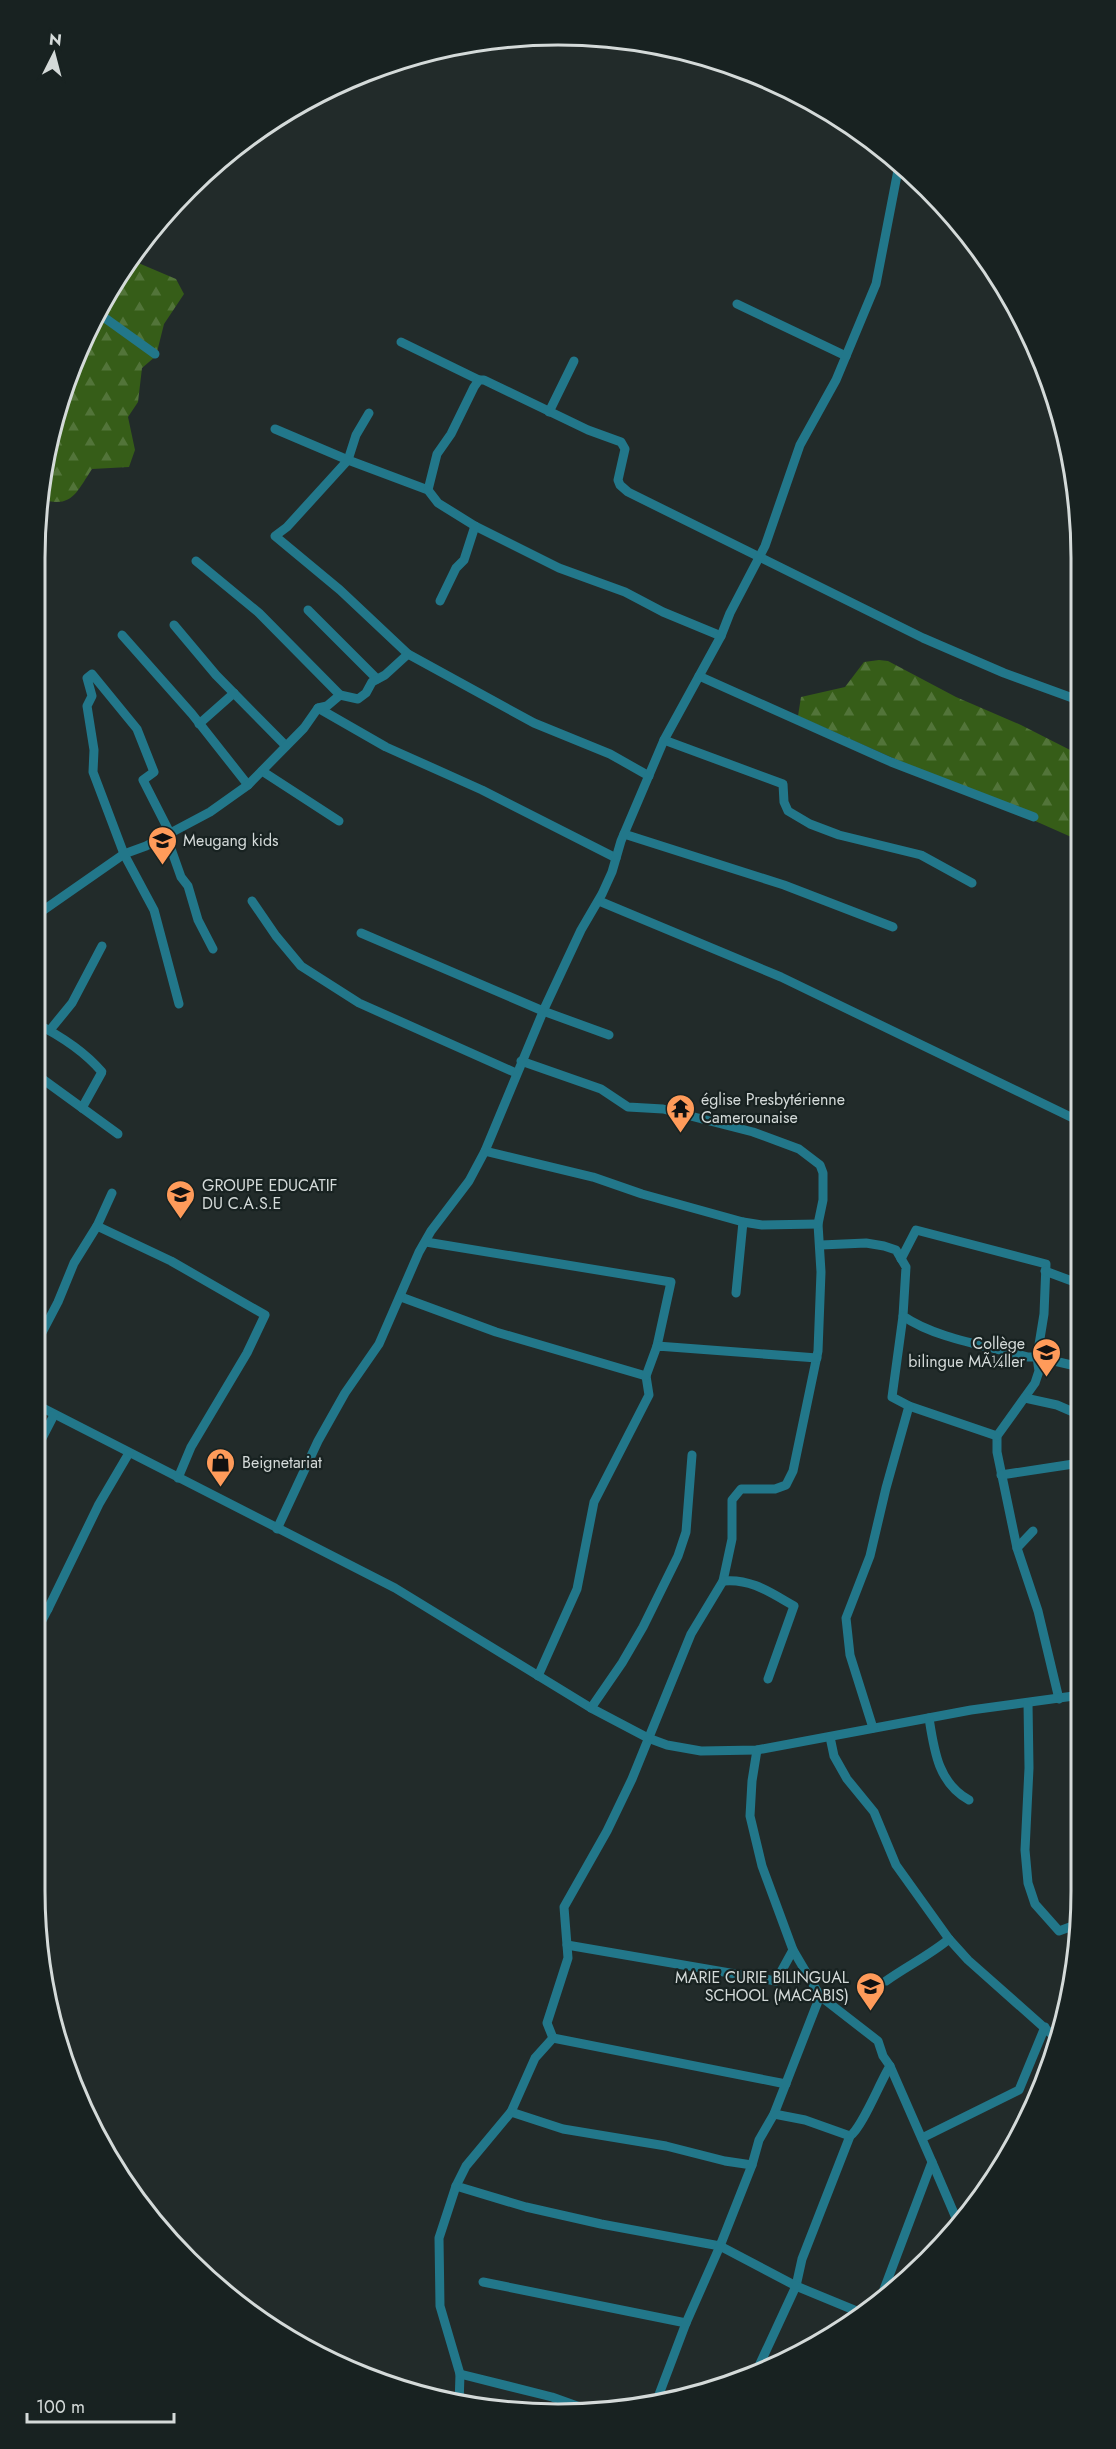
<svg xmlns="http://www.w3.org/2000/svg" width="1116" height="2449" font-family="Jost,sans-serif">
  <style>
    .forest { fill: url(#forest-firs) }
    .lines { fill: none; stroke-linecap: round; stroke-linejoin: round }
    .minor { stroke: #22778a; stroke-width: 9 }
    .labels { text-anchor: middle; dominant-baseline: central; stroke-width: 4.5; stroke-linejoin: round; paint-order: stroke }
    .poi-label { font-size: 16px; fill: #d4dad9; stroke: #182221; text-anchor: start }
    .rim { fill: none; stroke: #d4dad9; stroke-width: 3 }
  </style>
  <defs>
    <pattern id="forest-firs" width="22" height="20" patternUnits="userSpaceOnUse" patternTransform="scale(1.5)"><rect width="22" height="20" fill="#365d18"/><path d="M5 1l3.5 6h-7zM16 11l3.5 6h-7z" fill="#527439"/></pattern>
  </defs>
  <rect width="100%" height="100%" fill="#222b2a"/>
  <g class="forest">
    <path d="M129,259L176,279L184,294L164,324L156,356L142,368L138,402L128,417L135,450L129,467L92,469C76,493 72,509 40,499L44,456L74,358L123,267Z"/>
    <polygon points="879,660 888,661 956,697 1021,725 1078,754 1078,840 798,716 801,697 845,687 864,662"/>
  </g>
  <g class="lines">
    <g class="minor">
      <polyline points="737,304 846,356"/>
      <polyline points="98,313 155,354"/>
      <polyline points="401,342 479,380"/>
      <polyline points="549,412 574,361"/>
      <polyline points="369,413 356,435 348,460 428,490 438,503 475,526 559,568 625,592 663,612 721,636"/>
      <polyline points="275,429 348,460 287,527 275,536 340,590 408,654 534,723 610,754 649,776"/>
      <polyline points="428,490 437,454 451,434 474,387 479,380 484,380 588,430 621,442 625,449 618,480 620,485 628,492 923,638 1004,673 1078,700"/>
      <polyline points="196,561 259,613 340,695"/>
      <polyline points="440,601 456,568 464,560 475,526"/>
      <polyline points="308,610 377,679"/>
      <polyline points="174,625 216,675 286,746"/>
      <polyline points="122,635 192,714 248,785"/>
      <polyline points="699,676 891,762 1034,817"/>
      <polyline points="318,708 386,747 482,790 616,858"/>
      <polyline points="199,724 234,693"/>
      <polyline points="664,740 783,784 784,802 788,811 810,824 839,835 921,855 972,883"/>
      <polyline points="262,771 339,821"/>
      <polyline points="624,834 784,885 893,927"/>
      <polyline points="252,901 276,936 301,966 359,1003 516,1073"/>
      <polyline points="599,901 781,977 1079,1121"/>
      <polyline points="35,916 124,854 146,846 210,812 248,785 304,728 318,708 327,706 340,695 358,699 366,693 372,682 385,675 408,654"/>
      <polyline points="361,933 543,1011 609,1035"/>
      <polyline points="179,1004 154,910 124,854 93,772 94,750 87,706 92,696 87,678 92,674 137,729 154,772 143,780 170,833 170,846 181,877 188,886 198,920 213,949"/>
      <path d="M35,1023C59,1035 84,1051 102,1072L82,1108"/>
      <polyline points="50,1030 72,1003 102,946"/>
      <polyline points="521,1061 601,1089 628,1107 663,1109 753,1132 799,1149 820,1165 823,1173 823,1200 818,1224 821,1272 818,1351 793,1471 786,1485 775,1489 741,1489 732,1500 732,1539 723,1581 691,1634 632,1779 607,1831 564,1907 568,1958 547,2023 553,2038 786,2084"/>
      <polyline points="35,1078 41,1078 118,1134"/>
      <polyline points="485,1151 593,1177 642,1194 743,1222"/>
      <polyline points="97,1226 171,1261 265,1315 247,1353 191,1447 178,1478"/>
      <polyline points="426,1242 671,1282 657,1346"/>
      <path d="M821,1245L866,1243L884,1246L896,1250L906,1267L903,1316C936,1339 990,1346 1028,1357H1037L1039,1371L1035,1383L997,1436V1452L1017,1548L1038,1611L1059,1699"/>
      <polyline points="901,1259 916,1230 1046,1264 1044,1314 1037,1357 1080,1367"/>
      <polyline points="1045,1271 1080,1284"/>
      <polyline points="736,1293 743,1222 762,1225 818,1224"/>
      <polyline points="401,1297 496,1332 646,1376 649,1395 594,1502 577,1589 538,1676"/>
      <polyline points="903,1316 892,1397 909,1406 997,1436"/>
      <polyline points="35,1346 58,1302 74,1263 97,1226 112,1193"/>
      <polyline points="646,1376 657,1346 817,1358"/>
      <polyline points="1025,1398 1057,1405 1080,1415"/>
      <polyline points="35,1404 395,1588 591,1708 648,1738 667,1745 701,1751 757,1750 971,1710 1081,1695"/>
      <polyline points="35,1452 54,1415"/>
      <polyline points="1001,1475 1080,1463"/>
      <polyline points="277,1529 318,1441 345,1393 379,1344 419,1252 431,1231 469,1181 485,1151 545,1007 581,930 602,894 612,872 621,841 664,740 721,636 730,613 765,546 800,445 836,380 876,284 899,165"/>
      <polyline points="1017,1548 1033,1531"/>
      <path d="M723,1581C751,1578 771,1593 794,1606L768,1679"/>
      <polyline points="48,1609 99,1504 129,1453"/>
      <polyline points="35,1634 48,1609 35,1602"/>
      <polyline points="1028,1703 1029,1768 1025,1850 1028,1883 1035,1904 1059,1931 1078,1924"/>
      <polyline points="591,1708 622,1663 643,1627 678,1556 686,1532 692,1455"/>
      <path d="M929,1718C934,1750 938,1783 969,1800"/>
      <polyline points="873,1728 850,1655 846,1618 870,1556 886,1488 909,1406"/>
      <polyline points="830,1737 834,1756 847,1779 874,1812 896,1865 949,1939 968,1960 1057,2039"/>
      <path d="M757,1750L752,1781L750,1816L762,1866L793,1950L820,1996L878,2041L883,2056L890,2066C880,2082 862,2128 850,2136L802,2259L796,2286L859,2312"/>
      <polyline points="567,1945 776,1981 793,1950"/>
      <path d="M886,1981C907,1966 930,1955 949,1939"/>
      <polyline points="553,2038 535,2058 511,2112 466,2166 456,2186 526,2207 601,2224 720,2246 752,2165 759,2140 774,2114 820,1996"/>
      <polyline points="511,2112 563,2129 666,2146 725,2161 752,2165"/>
      <polyline points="774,2114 805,2120 850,2136"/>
      <polyline points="922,2138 1019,2090 1045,2027"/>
      <polyline points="932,2162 959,2225"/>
      <polyline points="456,2186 439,2238 440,2306 460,2374 459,2405"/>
      <polyline points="483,2282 686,2323"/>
      <polyline points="883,2292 932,2162 890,2066"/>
      <polyline points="460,2374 552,2397 591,2411"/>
      <polyline points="660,2394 672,2400"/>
      <polyline points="655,2405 686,2323 720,2246 796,2286 758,2368"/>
    </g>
  </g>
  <defs>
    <symbol id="school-pin" viewBox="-11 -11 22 30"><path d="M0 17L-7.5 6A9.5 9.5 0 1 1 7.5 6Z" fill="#ff9b5a" stroke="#182221"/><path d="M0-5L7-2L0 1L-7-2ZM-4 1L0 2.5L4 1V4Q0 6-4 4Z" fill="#111"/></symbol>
    <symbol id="temple-pin" viewBox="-11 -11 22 30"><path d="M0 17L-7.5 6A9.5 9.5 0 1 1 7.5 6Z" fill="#ff9b5a" stroke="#182221"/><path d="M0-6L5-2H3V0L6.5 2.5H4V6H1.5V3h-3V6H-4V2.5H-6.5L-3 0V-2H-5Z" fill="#111"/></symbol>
    <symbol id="shop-pin" viewBox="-11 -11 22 30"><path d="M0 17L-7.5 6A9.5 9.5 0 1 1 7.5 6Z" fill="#ff9b5a" stroke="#182221"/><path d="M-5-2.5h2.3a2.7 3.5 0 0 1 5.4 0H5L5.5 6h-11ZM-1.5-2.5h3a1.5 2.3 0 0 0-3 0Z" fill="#111"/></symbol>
  </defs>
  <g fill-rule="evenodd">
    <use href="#school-pin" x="146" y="824" width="33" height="45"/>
    <use href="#temple-pin" x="664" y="1092" width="33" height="45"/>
    <use href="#school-pin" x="164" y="1178" width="33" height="45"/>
    <use href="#school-pin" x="1030" y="1336" width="33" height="45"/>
    <use href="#shop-pin" x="204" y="1446" width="33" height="45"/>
    <use href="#school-pin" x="854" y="1970" width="33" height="45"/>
  </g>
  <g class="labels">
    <g class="poi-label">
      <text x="183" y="840">Meugang kids</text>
      <text x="701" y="1099">église Presbytérienne<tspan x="701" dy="18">Camerounaise</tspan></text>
      <text x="202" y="1185">GROUPE EDUCATIF<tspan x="202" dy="18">DU C.A.S.E</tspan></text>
      <text x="1025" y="1343" text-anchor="end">Collège<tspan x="1025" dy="18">bilingue MÃ¼ller</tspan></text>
      <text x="242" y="1462">Beignetariat</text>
      <text x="849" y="1977" text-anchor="end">MARIE CURIE BILINGUAL<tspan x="849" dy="18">SCHOOL (MACABIS)</tspan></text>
    </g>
  </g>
  <path d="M0 0H1116V2449H0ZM558 45H558A513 513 0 0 1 1071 558V1891A513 513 0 0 1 558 2404H558A513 513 0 0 1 45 1891V558A513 513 0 0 1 558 45Z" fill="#182221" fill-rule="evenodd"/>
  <path class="rim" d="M558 45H558A513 513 0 0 1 1071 558V1891A513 513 0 0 1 558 2404H558A513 513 0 0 1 45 1891V558A513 513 0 0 1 558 45Z"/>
  <g transform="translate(54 54) rotate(6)" stroke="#182221" stroke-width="4.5" paint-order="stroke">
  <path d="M0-4.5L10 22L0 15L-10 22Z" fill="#d4dad9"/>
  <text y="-9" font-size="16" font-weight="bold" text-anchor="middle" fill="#d4dad9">N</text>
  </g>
  <path d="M27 2413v9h147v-9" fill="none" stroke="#d4dad9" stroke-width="3"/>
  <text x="36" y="2413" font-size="18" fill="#d4dad9" stroke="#182221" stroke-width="4.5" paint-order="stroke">100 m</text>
</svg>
